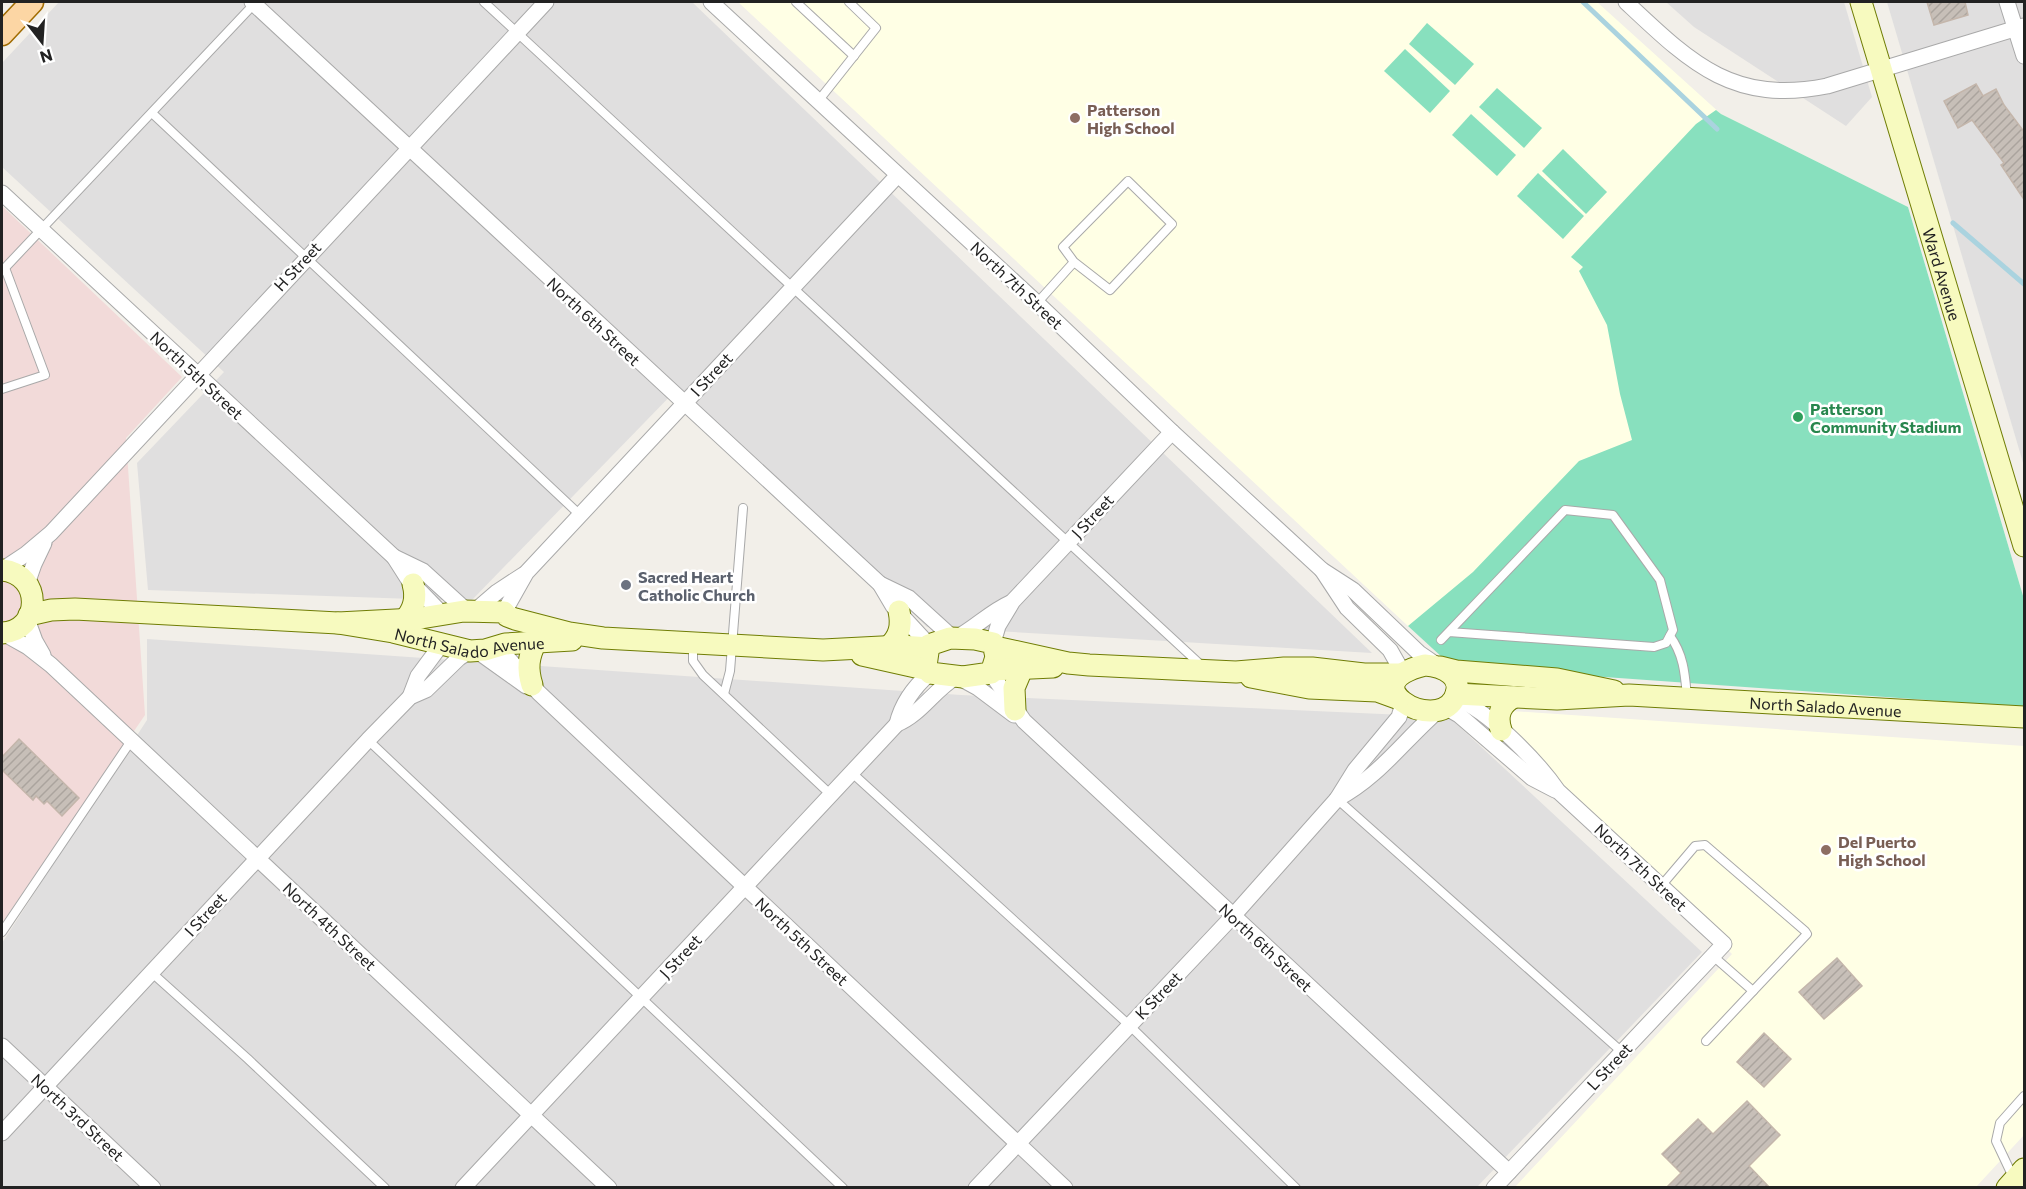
<svg xmlns="http://www.w3.org/2000/svg" width="2026" height="1189" font-family="Commissioner,sans-serif">
  <style>
    .residential { fill: #e0dfdf }
    .commercial { fill: #f2dad9 }
    .education { fill: #ffffe5 }
    .pitch { fill: #88e0be }
    .lines { fill: none; stroke-linecap: round; stroke-linejoin: round }
    .stream { stroke: #aad3df; stroke-width: 5 }
    .building { fill: url(#building-hatch); stroke: #c4b6ab; stroke-width: 1.5 }
    .lane-casing { stroke: #a9a9a9; stroke-width: 10 }
    .street-casing { stroke: #a9a9a9; stroke-width: 17 }
    .secondary-casing { stroke: #707d05; stroke-width: 23 }
    .primary-casing { stroke: #a06b00; stroke-width: 25 }
    .lane { stroke: #fff; stroke-width: 8 }
    .street { stroke: #fff; stroke-width: 15 }
    .secondary { stroke: #f7fabf; stroke-width: 21 }
    .primary { stroke: #fcd6a4; stroke-width: 22 }
    .education-dot { fill: #8d6e63; stroke: #fff; stroke-width: 2 }
    .leisure-dot { fill: #2e9e5b; stroke: #fff; stroke-width: 2 }
    .worship-dot { fill: #6b7280; stroke: #fff; stroke-width: 2 }
    .labels { text-anchor: middle; dominant-baseline: central; stroke-width: 5; stroke-linejoin: round; paint-order: stroke }
    .education-label { font-size: 16px; font-weight: bold; fill: #785e54; stroke: #fff; text-anchor: start }
    .street-label { font-size: 16px; fill: #222; stroke: #fff }
    .leisure-label { font-size: 16px; font-weight: bold; fill: #27864d; stroke: #fff; text-anchor: start }
    .worship-label { font-size: 16px; font-weight: bold; fill: #5b616d; stroke: #fff; text-anchor: start }
  </style>
  <defs>
    <pattern id="building-hatch" width="6" height="6" patternUnits="userSpaceOnUse" patternTransform="scale(1.5)"><rect width="6" height="6" fill="#c7bfb8"/><path d="M-1 1l2-2M0 6l6-6M5 7l2-2" fill="none" stroke="#aba49e"/></pattern>
  </defs>
  <rect width="100%" height="100%" fill="#f2efe9"/>
  <g class="residential">
    <polygon points="59,2 692,2 1372,653 927,627 679,387 471,601 148,590 137,463 224,372 2,167 2,63"/>
    <polygon points="1666,2 1844,2 1872,97 1846,126 1694,27"/>
    <polygon points="1887,2 2024,2 2024,466"/>
    <polygon points="147,639 961,695 1449,717 1702,952 1477,1187 2,1188 2,943 147,720"/>
  </g>
  <polygon class="commercial" points="2,206 182,377 126,438 145,715 2,923"/>
  <g class="education">
    <polygon points="738,2 1597,2 1721,114 1908,207 2024,599 1454,665 1408,626"/>
    <polygon points="1482,709 2024,746 2024,1135 1976,1187 1515,1187 1732,954"/>
  </g>
  <g class="pitch">
    <polygon points="1427,23 1474,64 1455,85 1409,44"/>
    <polygon points="1405,49 1450,91 1430,113 1384,71"/>
    <polygon points="1497,88 1542,128 1524,148 1479,107"/>
    <polygon points="1716,110 1721,114 1908,207 2024,599 2024,707 1466,667 1444,659 1408,626 1473,572 1579,461 1632,440 1620,394 1607,325 1579,271 1583,267 1571,257 1696,124"/>
    <polygon points="1471,114 1516,155 1497,176 1452,135"/>
    <polygon points="1563,149 1607,192 1586,214 1542,171"/>
    <polygon points="1538,173 1584,216 1563,239 1517,196"/>
  </g>
  <g class="lines">
    <g class="stream">
      <polyline points="1583,2 1717,129"/>
      <polyline points="1953,223 2024,284"/>
    </g>
  </g>
  <g class="building">
    <polygon points="1927,2 1965,2 1968,15 1934,25"/>
    <polygon points="1976,84 1983,96 1996,89 2004,105 2025,133 2025,201 2001,165 2004,163 1972,120 1958,128 1944,101"/>
    <polygon points="19,739 79,798 62,816 47,801 44,804 36,796 33,800 2,770 2,757"/>
    <polygon points="1837,958 1862,986 1824,1019 1799,992"/>
    <polygon points="1764,1033 1791,1059 1764,1087 1737,1062"/>
    <polygon points="1747,1101 1780,1135 1749,1166 1770,1188 1666,1188 1681,1173 1662,1154 1698,1119 1713,1134"/>
  </g>
  <g class="lines">
    <defs>
      <g id="lane">
        <polyline points="484,2 1203,667"/>
        <polyline points="796,2 854,56"/>
        <polyline points="819,100 876,28 849,2"/>
        <polyline points="152,113 579,514"/>
        <polyline points="2,271 256,2"/>
        <polyline points="1037,303 1074,262 1110,290 1172,224 1128,181 1063,247 1074,262"/>
        <polyline points="2,389 45,375 5,268"/>
        <path d="M1670,636C1684,655 1685,675 1687,697"/>
        <polyline points="1441,640 1565,510 1613,515 1660,580 1673,630 1666,643 1654,647 1449,632"/>
        <polyline points="693,644 693,661 703,675 830,794"/>
        <polyline points="724,694 730,671 743,508"/>
        <polyline points="368,740 843,1188"/>
        <polyline points="851,772 1129,1025 1296,1188"/>
        <polyline points="1337,799 1622,1052"/>
        <polyline points="1661,886 1695,846 1705,845 1805,931 1807,934 1753,991 1713,956"/>
        <polyline points="2,932 131,741"/>
        <polyline points="151,972 248,1059 385,1188"/>
        <polyline points="1706,1041 1753,991"/>
        <polyline points="2013,1177 1996,1141 2000,1123 2024,1096"/>
      </g>
      <g id="street">
        <polyline points="252,2 880,584 893,606 929,645"/>
        <polyline points="711,2 1037,303 1172,432 1322,570 1353,590 1419,653 1438,666"/>
        <path d="M1626,2C1690,62 1732,105 1827,86L2024,26"/>
        <polyline points="2007,2 2024,56"/>
        <polyline points="2,193 394,557 408,579 443,615"/>
        <polyline points="394,557 423,571 467,611"/>
        <polyline points="2,570 26,554 51,533 546,2"/>
        <polyline points="1322,570 1347,608 1390,650 1403,673"/>
        <polyline points="27,584 34,564 44,543"/>
        <polyline points="880,584 909,598 953,638"/>
        <polyline points="475,611 497,592 523,575"/>
        <polyline points="504,612 526,573 897,176"/>
        <polyline points="27,619 35,641 43,655"/>
        <polyline points="3,633 28,647 51,665 609,1188"/>
        <path d="M956,638C975,628 990,612 1010,603"/>
        <polyline points="993,643 998,626 1013,601 1172,432"/>
        <polyline points="498,647 539,693 1065,1188"/>
        <polyline points="477,651 526,686"/>
        <polyline points="991,673 1024,721 1509,1172"/>
        <polyline points="958,677 978,688 1014,715"/>
        <polyline points="410,697 418,676 441,645"/>
        <path d="M1455,698C1488,710 1538,762 1558,791L1724,944L1494,1188"/>
        <polyline points="1445,707 1459,715 1532,778 1555,790"/>
        <path d="M897,724C902,703 914,687 930,673"/>
        <path d="M1337,799C1379,777 1405,739 1440,709"/>
        <polyline points="2,1046 153,1188"/>
        <polyline points="2,1133 368,740 410,697 426,690 459,658 470,651"/>
        <path d="M463,1188L897,724C921,714 934,690 956,677"/>
        <polyline points="976,1188 1233,916 1337,799 1355,770 1399,717 1402,707 1400,700"/>
      </g>
      <g id="secondary">
        <path id="s1" d="M1861,2L2024,546"/>
        <path d="M2,570C43,574 42,631 2,633"/>
        <path id="s2" d="M29,615L51,610L75,609L338,623L393,632L470,651L485,650L505,644L572,640"/>
        <path d="M404,620C414,610 417,598 413,584"/>
        <polyline points="338,623 415,619 464,611 504,612 507,616 515,619 569,633 603,638 823,650 901,646 929,648"/>
        <polygon points="950,638 975,639 993,643 996,657 991,673 963,677 930,673 926,666 929,645"/>
        <path d="M888,647C900,637 902,625 899,611"/>
        <polyline points="995,647 1068,663 1089,665 1236,672 1284,668 1312,668 1364,674 1401,674"/>
        <polyline points="862,655 929,670"/>
        <path d="M1425,665C1443,666 1466,677 1454,699C1433,734 1349,683 1425,665Z"/>
        <polyline points="1440,667 1456,671 1557,679 1614,691"/>
        <polyline points="992,670 1053,667"/>
        <polyline points="1251,677 1309,688 1377,691 1399,699"/>
        <path d="M532,685C527,669 528,657 536,642"/>
        <path id="s3" d="M1456,694L1557,699L1629,695L2024,717"/>
        <polyline points="1015,710 1014,688 1022,669"/>
        <path d="M1501,730C1496,715 1501,704 1514,697"/>
        <polyline points="2007,1188 2024,1169"/>
      </g>
      <polyline id="primary" points="2,34 32,2"/>
    </defs>
    <use href="#lane" class="lane-casing"/>
    <use href="#street" class="street-casing"/>
    <use href="#secondary" class="secondary-casing"/>
    <use href="#primary" class="primary-casing"/>
    <use href="#lane" class="lane"/>
    <use href="#street" class="street"/>
    <use href="#secondary" class="secondary"/>
    <use href="#primary" class="primary"/>
  </g>
  <g class="education-dot">
    <circle cx="1075" cy="118" r="6"/>
    <circle cx="1826" cy="850" r="6"/>
  </g>
  <circle class="leisure-dot" cx="1798" cy="417" r="6"/>
  <circle class="worship-dot" cx="626" cy="585" r="6"/>
  <g class="labels">
    <g class="education-label">
      <text x="1087" y="109">Patterson<tspan x="1087" dy="18">High School</tspan></text>
      <text x="1838" y="841">Del Puerto<tspan x="1838" dy="18">High School</tspan></text>
    </g>
    <g class="street-label">
      <text transform="translate(297 266) rotate(-47)">H Street</text>
      <text stroke="none"><textPath href="#s1" startOffset="284">Ward Avenue</textPath></text>
      <text transform="translate(1017 285) rotate(43)">North 7th Street</text>
      <text transform="translate(594 321) rotate(43)">North 6th Street</text>
      <text transform="translate(711 374) rotate(-47)">I Street</text>
      <text transform="translate(197 375) rotate(43)">North 5th Street</text>
      <text transform="translate(1092 516) rotate(-47)">J Street</text>
      <text stroke="none"><textPath href="#s2" startOffset="444">North Salado Avenue</textPath></text>
      <text stroke="none"><textPath href="#s3" startOffset="370">North Salado Avenue</textPath></text>
      <text transform="translate(1641 867) rotate(43)">North 7th Street</text>
      <text transform="translate(205 914) rotate(-47)">I Street</text>
      <text transform="translate(330 926) rotate(43)">North 4th Street</text>
      <text transform="translate(802 941) rotate(43)">North 5th Street</text>
      <text transform="translate(1266 947) rotate(43)">North 6th Street</text>
      <text transform="translate(680 956) rotate(-47)">J Street</text>
      <text transform="translate(1158 995) rotate(-46)">K Street</text>
      <text transform="translate(1609 1066) rotate(-47)">L Street</text>
      <text transform="translate(78 1117) rotate(43)">North 3rd Street</text>
    </g>
    <g class="leisure-label">
      <text x="1810" y="408">Patterson<tspan x="1810" dy="18">Community Stadium</tspan></text>
    </g>
    <g class="worship-label">
      <text x="638" y="576">Sacred Heart<tspan x="638" dy="18">Catholic Church</tspan></text>
    </g>
  </g>
  <rect width="2026" height="1189" fill="none" stroke="#222222" stroke-width="6"/>
  <g transform="translate(42 42) rotate(163)" stroke="#ffffff" stroke-width="4.5" paint-order="stroke">
  <path d="M0-4.5L10 22L0 15L-10 22Z" fill="#222222"/>
  <text y="-9" font-size="16" font-weight="bold" text-anchor="middle" fill="#222222">N</text>
  </g>
</svg>
